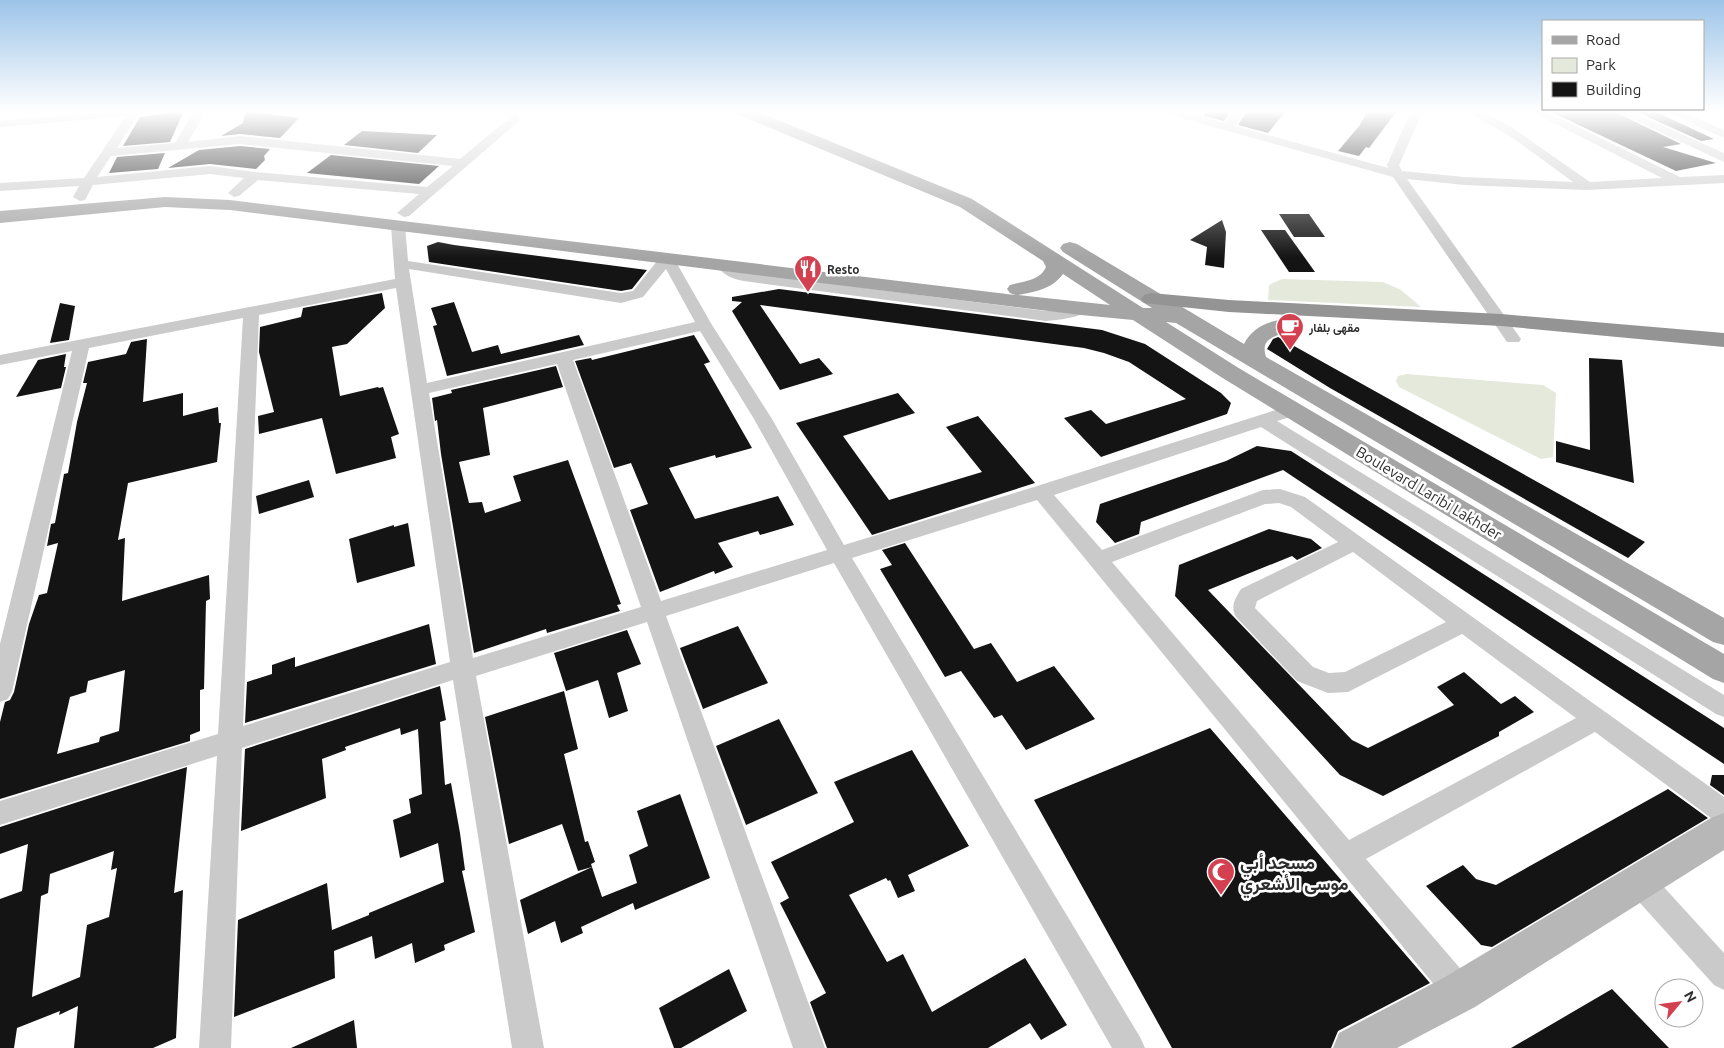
<svg xmlns="http://www.w3.org/2000/svg" width="1724" height="1048" font-family="Ubuntu,Vazirmatn,sans-serif">
  <style>
    .green { fill: #e4e9dc }
    .building { fill: #141414; fill-rule: evenodd }
    .lines { fill: none; stroke-linecap: round; stroke-linejoin: round }
    .street { fill: #cacaca; fill-rule: evenodd }
    .secondary { fill: #b7b7b7; fill-rule: evenodd }
    .primary { fill: #a5a5a5; fill-rule: evenodd }
    .highway { fill: #949494; fill-rule: evenodd }
    .labels { text-anchor: middle; dominant-baseline: central; stroke-width: 5; stroke-linejoin: round; paint-order: stroke }
    .far-poi-label { font-size: 12px; font-weight: bold; fill: #2d2d2d; stroke: #fff; text-anchor: start }
    .street-label { font-size: 15px; fill: #2d2d2d; stroke: #fff }
    .near-poi-label { font-size: 18px; font-weight: bold; fill: #2d2d2d; stroke: #fff; text-anchor: start }
  </style>
  <rect width="100%" height="100%" fill="#fff"/>
  <g class="green">
    <polygon points="1282,279 1383,282 1401,290 1421,307 1268,300 1269,285"/>
    <polygon points="1407,374 1543,385 1556,393 1553,457 1541,459 1399,387 1396,381 1398,376"/>
  </g>
  <g class="building">
    <polygon points="184,111 170,142 123,146 140,117"/>
    <polygon points="246,111 299,118 280,138 240,134 221,136 243,123"/>
    <polygon points="1205,111 1231,111 1224,121 1204,116"/>
    <polygon points="1247,111 1286,111 1268,133 1238,125"/>
    <polygon points="1367,111 1397,111 1369,148 1366,147 1359,156 1338,151 1360,125"/>
    <polygon points="1549,111 1613,111 1681,144 1663,147 1716,163 1676,171"/>
    <polygon points="1635,111 1654,111 1714,139 1701,141"/>
    <polygon points="362,131 437,135 418,153 344,145"/>
    <polygon points="240,146 270,149 264,156 265,160 256,169 210,164 168,168 199,150"/>
    <polygon points="165,153 158,169 109,173 117,157"/>
    <polygon points="331,155 439,166 419,184 307,173"/>
    <polygon points="1279,214 1309,214 1325,237 1294,237"/>
    <polygon points="1222,220 1226,232 1224,268 1205,265 1207,247 1190,240"/>
    <polygon points="1261,230 1285,230 1315,272 1289,272"/>
    <polygon points="438,242 454,245 647,270 632,289 621,291 429,262 427,246"/>
    <polygon points="779,289 1102,330 1145,344 1221,393 1231,403 1227,414 1101,457 1064,418 1091,410 1106,424 1186,399 1129,362 1104,353 1084,348 760,305 800,364 819,358 833,374 780,390 732,311 742,302 732,301 732,297"/>
    <polygon points="382,293 385,308 347,344 332,347 340,396 378,387 379,388 383,387 399,434 391,437 396,458 336,474 322,418 259,434 258,416 274,412 259,352 260,327 301,317 303,308"/>
    <polygon points="454,302 472,352 498,345 501,354 579,335 584,345 447,376 433,326 437,325 431,308"/>
    <polygon points="60,303 75,306 69,340 50,343"/>
    <polygon points="694,335 710,362 704,364 752,448 716,458 715,455 669,468 695,519 778,496 794,525 760,535 758,531 718,543 733,567 715,574 714,571 660,592 630,510 648,504 631,463 614,468 575,361 591,358 592,360"/>
    <polygon points="1278,337 1568,499 1645,542 1628,558 1330,388 1267,349 1273,339"/>
    <path d="M147,339L143,402L183,393V416L218,407L219,423H221L217,462L128,483L118,540L125,538L122,601L209,575L210,599L206,601L204,689L200,690V731L190,735V741L0,799V722L5,702L10,700L14,692L29,624L39,595L47,593L58,543L47,546L51,524L55,523L64,474L68,473L77,422L87,383H83L88,362L126,354L131,342ZM125,670L119,731L100,737L99,742L57,754L70,697L86,692L88,681Z"/>
    <polygon points="66,354 64,367 66,367 61,388 16,397 38,360"/>
    <polygon points="1589,358 1622,360 1634,483 1556,462 1556,441 1590,450"/>
    <polygon points="556,366 563,387 483,408 490,455 459,462 469,503 482,502 485,513 521,501 513,476 568,460 621,604 617,605 620,611 547,633 546,629 474,653 441,454 437,420 435,421 432,398 452,393 451,390"/>
    <polygon points="898,393 915,413 843,436 889,500 982,472 946,427 978,416 1035,483 872,535 796,423"/>
    <polygon points="1257,446 1291,451 1724,728 1724,764 1283,470 1141,522 1139,534 1115,543 1096,522 1100,504 1226,461"/>
    <polygon points="309,480 314,497 259,514 256,496"/>
    <polygon points="408,523 415,566 357,583 349,539 394,525 394,527"/>
    <polygon points="1269,529 1311,539 1322,548 1297,560 1292,556 1208,590 1352,740 1368,748 1454,705 1437,687 1464,672 1501,704 1515,696 1534,712 1499,732 1499,736 1383,796 1340,775 1175,596 1179,565"/>
    <polygon points="905,543 974,649 991,643 1017,682 1054,666 1095,719 1026,750 1002,715 994,718 961,671 945,677 880,569 892,565 882,550"/>
    <polygon points="429,624 436,664 245,723 247,682 272,674 272,665 295,657 295,667"/>
    <polygon points="738,626 768,683 703,709 680,648"/>
    <polygon points="627,630 641,664 617,673 628,711 609,718 598,680 566,691 554,653"/>
    <polygon points="440,686 446,720 440,722 445,785 451,783 460,833 465,870 462,871 475,932 444,945 445,950 415,963 412,943 375,959 372,936 334,951 335,978 234,1017 238,920 327,883 332,930 369,915 369,913 444,882 438,843 400,858 393,820 411,813 409,799 422,794 418,729 401,735 400,728 345,747 346,750 322,759 326,798 241,831 245,749"/>
    <polygon points="564,691 578,749 564,754 585,842 588,841 595,862 591,864 592,867 578,871 562,824 509,844 485,717"/>
    <polygon points="779,719 818,793 746,825 716,746"/>
    <polygon points="1210,728 1430,983 1338,1031 1331,1048 1172,1048 1034,800"/>
    <polygon points="912,750 969,846 908,875 915,891 898,898 890,880 888,881 886,878 849,895 887,962 903,954 932,1012 1025,958 1067,1025 1041,1040 1030,1023 988,1048 827,1048 810,1002 826,993 780,903 789,898 771,862 854,822 834,782"/>
    <path d="M187,767L174,893L183,890L176,1038L153,1048H74L78,1006L59,1015L60,1011L17,1028L14,1048H0V899L22,891L28,844L0,854V827ZM114,851L111,870L117,868L109,917L87,925L80,977L32,997L41,896L48,893L50,874Z"/>
    <polygon points="1712,775 1724,775 1724,795 1710,785"/>
    <polygon points="1668,789 1708,818 1492,947 1481,945 1426,886 1463,865 1476,879 1496,885"/>
    <polygon points="680,794 710,878 635,910 633,903 581,927 583,933 561,943 555,921 528,934 520,900 592,867 602,897 637,883 629,855 648,846 637,811"/>
    <polygon points="729,969 747,1011 681,1048 674,1048 659,1008"/>
    <polygon points="1612,989 1669,1048 1511,1048"/>
    <polygon points="354,1020 357,1048 291,1048"/>
  </g>
  <g class="lines">
    <g class="street">
      <path d="M109,111H155L153,113L138,115L117,148L175,143L194,111H206L188,142L240,136L460,159L508,119L507,116L499,111L516,112L520,120L409,216L404,217L397,213L419,194L258,180L239,196L234,197L228,193L244,178L210,174L93,185L85,200L80,201L73,197L79,186L0,191V183L84,178L126,116L0,127V121ZM240,144L453,166L427,187L255,172L210,166L97,177L111,156Z"/>
      <polygon points="1161,111 1180,111 1225,123 1233,111 1245,111 1235,126 1388,168 1387,165 1411,111 1423,111 1399,165 1402,171 1464,177 1573,182 1513,138 1466,111 1481,111 1507,124 1590,182 1662,178 1530,111 1545,111 1680,177 1724,175 1724,183 1587,190 1464,185 1407,179 1521,339 1519,342 1507,342 1393,177 1163,113"/>
      <polygon points="1615,111 1630,111 1724,153 1724,162"/>
      <polygon points="1665,111 1681,111 1724,130 1724,138"/>
      <path d="M398,222L405,226L408,261L621,293L633,291L662,255H672L712,325L772,419L844,545L1034,487L1285,407L1291,406L1297,407L1300,411L1297,415L1277,421L1724,695V717L1716,714L1261,427L1054,495L1102,550L1263,490L1280,489L1305,497L1724,797V824L1715,821L1595,732L1366,859L1471,981L1475,992L1471,1003L1460,1007L1449,1003L1037,500L852,558L1140,1037L1145,1048H1112L834,563L666,616L825,1048H793L647,622L476,676L544,1048H512L453,680L242,748L231,1048H199L217,756L0,825V801L218,734L243,318L89,348L12,692L8,699L0,702V644L72,351L0,365V355L395,279L391,226ZM409,269L621,303L643,297L666,269L695,322L427,383ZM396,288L450,662L243,726L259,315ZM700,331L754,419L827,550L661,601L573,360ZM557,364L641,607L473,658L429,393ZM1279,503L1291,507L1338,542L1241,589C1235,599 1230,606 1236,617L1297,681L1328,693L1348,692L1462,634L1576,718L1349,840L1112,562L1265,504ZM1353,552L1446,622L1345,672L1329,673L1313,667L1255,608L1257,601Z"/>
      <path d="M724,262L746,273L1046,311C1059,310 1074,303 1086,306L1089,309C1082,318 1057,320 1046,321L744,281C733,279 724,276 717,266L719,263Z"/>
      <polygon points="1641,869 1651,873 1724,953 1724,990 1714,985 1631,893 1627,883 1631,873"/>
    </g>
    <polygon class="secondary" points="1724,813 1724,850 1475,1007 1397,1048 1333,1048 1339,1033 1445,977 1711,818"/>
    <path class="primary" d="M734,111H756L972,199L1143,308H1152L1063,252L1060,248L1063,244L1070,242L1077,244L1244,344C1252,327 1273,317 1292,321L1295,326C1286,338 1258,332 1266,357L1724,618V645L1713,642L1176,323L1166,322L1237,367L1724,654V683L1713,679L1221,377L1133,320L1081,315L230,210L165,207L0,223V211L165,197L230,200L1015,295L1010,293L1007,289L1010,285C1023,281 1040,281 1046,267L1043,261L960,207L737,114ZM1063,274L1110,305L1018,295C1035,292 1052,289 1063,274Z"/>
    <polygon class="highway" points="1151,293 1229,300 1501,314 1724,333 1724,347 1501,326 1229,312 1144,303 1141,299 1144,295"/>
  </g>
  <linearGradient id="sky" x2="0" y2="1"><stop stop-color="#9cc4e8"/><stop offset="0.43" stop-color="#fff"/><stop offset="1" stop-color="#fff" stop-opacity="0"/></linearGradient>
  <rect width="1724" height="258" fill="url(#sky)"/>
  <defs>
    <symbol id="restaurant-pin" viewBox="-11 -11 22 30"><path d="M0 17L-7.5 6A9.5 9.5 0 1 1 7.5 6Z" fill="#d34151" stroke="#fff"/><path d="M-5-6h1v4h1v-4h1v4h1v-4h1v5L-1.5 .5V6h-2V.5L-5-1ZM5-6V6H3V1.5H1.5Q1.5-4 5-6Z" fill="#fff"/></symbol>
    <symbol id="cafe-pin" viewBox="-11 -11 22 30"><path d="M0 17L-7.5 6A9.5 9.5 0 1 1 7.5 6Z" fill="#d34151" stroke="#fff"/><path d="M-5.5-4.5H6V0H3Q3 3.5 0 3.5H-2.5Q-5.5 3.5-5.5 0ZM3-3.2v2h1.7v-2ZM-6 4.5H4V6H-6Z" fill="#fff"/></symbol>
    <symbol id="mosque-pin" viewBox="-11 -11 22 30"><path d="M0 17L-7.5 6A9.5 9.5 0 1 1 7.5 6Z" fill="#d34151" stroke="#fff"/><path d="M3.5-4.9A6 6 0 1 0 3.5 4.9A5 5 0 1 1 3.5-4.9Z" fill="#fff"/></symbol>
  </defs>
  <g fill-rule="evenodd">
    <use href="#restaurant-pin" x="792" y="253" width="32" height="43"/>
    <use href="#cafe-pin" x="1274" y="311" width="32" height="43"/>
    <use href="#mosque-pin" x="1205" y="856" width="32" height="43"/>
  </g>
  <g class="labels">
    <g class="far-poi-label">
      <text x="827" y="269">Resto</text>
      <text x="1309" y="327">مقهى بلفار</text>
    </g>
    <g class="street-label">
      <text transform="translate(1429 493) rotate(31)">Boulevard Laribi Lakhder</text>
    </g>
    <g class="near-poi-label">
      <text x="1240" y="862">مسجد أبي<tspan x="1240" dy="21">موسى الأشعري</tspan></text>
    </g>
  </g>
  <rect x="1542" y="20" width="162" height="90" fill="#ffffff" stroke="#ababab"/>
  <rect x="1552" y="36" width="25" height="8" fill="#a5a5a5" stroke="#ababab"/>
  <text x="1586" y="45" font-size="15" fill="#2d2d2d">Road</text>
  <rect x="1552" y="58" width="25" height="15" fill="#e4e9dc" stroke="#ababab"/>
  <text x="1586" y="70" font-size="15" fill="#2d2d2d">Park</text>
  <rect x="1552" y="82" width="25" height="15" fill="#141414" stroke="#ababab"/>
  <text x="1586" y="95" font-size="15" fill="#2d2d2d">Building</text>
  <g transform="translate(1679 1003) rotate(61)"><circle r="24" fill="#ffffff" stroke="#ababab"/>
  <path d="M0-4L9 19L0 12L-9 19Z" fill="#d34151"/>
  <text y="-8" font-size="14" font-weight="bold" text-anchor="middle" fill="#2d2d2d">N</text>
  </g>
</svg>
